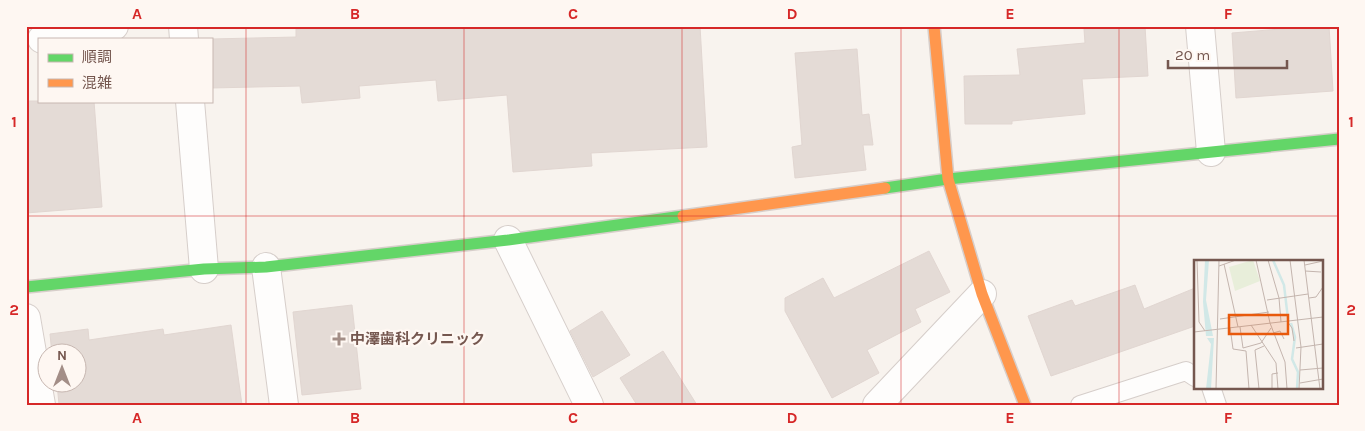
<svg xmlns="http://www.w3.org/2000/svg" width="1365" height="431" font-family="Karla,'Noto Sans JP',sans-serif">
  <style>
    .building { fill: #e4dbd6; stroke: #e1d6d1 }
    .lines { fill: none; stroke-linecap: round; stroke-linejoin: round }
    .lane-casing { stroke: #d6ceca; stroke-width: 20 }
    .street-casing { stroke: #d6ceca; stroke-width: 30 }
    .fast-casing { stroke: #d7ceca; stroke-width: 14 }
    .slow-casing { stroke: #d7ceca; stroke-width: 14 }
    .lane { stroke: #fefdfc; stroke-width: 18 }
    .street { stroke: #fefdfc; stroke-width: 28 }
    .fast { stroke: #63d668; stroke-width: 11 }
    .slow { stroke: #ff974d; stroke-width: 11 }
    .grid { fill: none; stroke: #d62828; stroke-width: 1; stroke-opacity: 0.55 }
    .poi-dot { fill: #a38e87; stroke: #fef7f2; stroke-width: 2 }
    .labels { text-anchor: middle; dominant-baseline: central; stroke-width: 4.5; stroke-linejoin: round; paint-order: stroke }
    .poi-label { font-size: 15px; font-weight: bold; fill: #75574f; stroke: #fef7f2; text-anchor: start }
    .inset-river { fill: none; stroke: #d1e8e7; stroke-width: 2.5 }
    .inset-road { fill: none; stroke: #c4b5ae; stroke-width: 1 }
    .view { fill: #e8590c; fill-opacity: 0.15; stroke: #e8590c; stroke-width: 2.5 }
    .inset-edge { fill: none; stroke: #75574f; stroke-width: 2.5 }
    .neatline { fill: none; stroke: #d62828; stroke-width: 2 }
    .grid-label { font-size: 16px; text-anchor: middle; font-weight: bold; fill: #d62828 }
  </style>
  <rect width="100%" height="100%" fill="#f8f3ee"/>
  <g class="building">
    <polygon points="324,26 700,26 707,147 591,153 592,166 513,172 507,95 438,101 436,80 359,86 360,98 302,103 300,86 211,88 211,39 296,37 296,29"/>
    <polygon points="1145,26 1148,76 1082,79 1085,114 1012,121 1012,124 965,124 964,76 1020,75 1017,49 1085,43 1084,29"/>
    <polygon points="1293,26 1329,26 1333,91 1236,98 1232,33 1293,28"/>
    <polygon points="857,49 862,115 869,114 873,145 863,145 866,170 795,178 792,147 802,145 795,53"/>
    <polygon points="26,101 94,101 102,207 26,213"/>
    <polygon points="929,251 950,292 915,309 921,322 867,350 879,373 832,398 785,311 785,298 823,278 834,298"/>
    <polygon points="1135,285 1144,309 1195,288 1195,326 1051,376 1028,316 1072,300 1075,306"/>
    <polygon points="352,305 361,389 302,395 293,312"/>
    <polygon points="602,311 630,355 593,377 570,331"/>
    <polygon points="231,325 242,405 59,404 57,384 78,384 78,354 52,354 50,334 88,329 89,340 163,329 164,335"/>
    <polygon points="663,351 697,405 637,405 620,378"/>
  </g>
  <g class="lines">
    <defs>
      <g id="lane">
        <polyline points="1211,387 1217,405"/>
        <polyline points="1080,405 1186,371 1195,377"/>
      </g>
      <g id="street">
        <polyline points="183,26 184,39"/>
        <polyline points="1200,26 1211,152"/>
        <polyline points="42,39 114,26"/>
        <polyline points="190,101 204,269"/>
        <polyline points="508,240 589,405"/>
        <polyline points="266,267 284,405"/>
        <polyline points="26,318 41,405"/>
        <polyline points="877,405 982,294"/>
      </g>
      <g id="fast">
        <polyline points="885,188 948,179 1339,139"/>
        <polyline points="26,287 204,269 266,267 508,240 683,216"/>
      </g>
      <g id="slow">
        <polyline points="934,26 948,179 982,294 1025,405"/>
        <polyline points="683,216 885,188"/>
      </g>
    </defs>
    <use href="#lane" class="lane-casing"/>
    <use href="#street" class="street-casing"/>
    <use href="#fast" class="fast-casing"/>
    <use href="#slow" class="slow-casing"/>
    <use href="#lane" class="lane"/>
    <use href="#street" class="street"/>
    <use href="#fast" class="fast"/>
    <use href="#slow" class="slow"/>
  </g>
  <path class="grid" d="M246,26V405M464,26V405M682,26V405M901,26V405M1119,26V405M26,216H1339"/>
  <path class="poi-dot" d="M336.5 331.5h5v5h5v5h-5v5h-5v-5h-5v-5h5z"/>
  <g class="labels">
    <g class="poi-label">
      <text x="350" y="339">中澤歯科クリニック</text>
    </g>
  </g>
  <g transform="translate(1194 260)">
    <rect width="129" height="129" fill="#f8f3ee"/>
    <path d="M59,0L66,21L41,31L35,7Z" fill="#e8eeda"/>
    <path d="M11,0H15L12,40L19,76H12L9,42ZM13,78H20L17,129H12L17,84Z" fill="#d1e8e7"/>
    <path class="inset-river" d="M79,0L90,25L94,59M97,63L101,77L98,99L104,112L103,129"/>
    <path class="inset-road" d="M3,0L5,62L11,71M62,0L76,63L91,102L93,129M74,0L85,38L87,62M96,0L107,87L105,129M110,0L126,129M30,4L44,67M111,5L129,1M25,6L42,0M111,11L127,12M115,38L122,37L129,27M73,40L114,34M26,59L75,52M93,61L98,68L100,81M57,65L82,103L84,129M36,67L39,89L52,91L55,129M46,67L49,88L67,83L77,68M0,72L129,57M79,73L86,71L90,79M102,88L129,84M106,110L129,108M106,123L129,119M78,128V114L84,113M22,129L25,0M65,129L61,90L70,86"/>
    <path class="view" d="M35,55H94V74H35Z"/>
    <rect width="129" height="129" class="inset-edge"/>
  </g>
  <rect width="1365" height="431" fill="none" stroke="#fef7f2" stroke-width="55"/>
  <rect x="38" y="38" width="175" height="65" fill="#fef7f2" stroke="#c7b7b1"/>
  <rect x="48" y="54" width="25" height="8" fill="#63d668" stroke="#c7b7b1"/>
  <text x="82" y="62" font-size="15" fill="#75574f">順調</text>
  <rect x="48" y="79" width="25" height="8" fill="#ff974d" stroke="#c7b7b1"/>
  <text x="82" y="88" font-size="15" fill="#75574f">混雑</text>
  <g transform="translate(62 368)"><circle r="24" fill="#fef7f2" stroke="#c7b7b1"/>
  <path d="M0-4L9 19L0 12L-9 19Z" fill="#a38e87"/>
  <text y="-8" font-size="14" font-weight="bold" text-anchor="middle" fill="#75574f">N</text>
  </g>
  <path d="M1168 60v8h119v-8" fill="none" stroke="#75574f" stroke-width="2.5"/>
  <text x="1175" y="60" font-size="15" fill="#75574f" stroke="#fef7f2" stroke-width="4" paint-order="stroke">20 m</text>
  <rect x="28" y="28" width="1310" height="376" class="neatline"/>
  <g class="grid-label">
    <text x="137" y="19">A</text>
    <text x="355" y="19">B</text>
    <text x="573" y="19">C</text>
    <text x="792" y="19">D</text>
    <text x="1010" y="19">E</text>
    <text x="1228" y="19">F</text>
    <text x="14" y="127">1</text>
    <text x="1351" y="127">1</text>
    <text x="14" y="315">2</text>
    <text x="1351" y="315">2</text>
    <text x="137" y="423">A</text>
    <text x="355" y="423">B</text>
    <text x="573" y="423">C</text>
    <text x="792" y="423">D</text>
    <text x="1010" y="423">E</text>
    <text x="1228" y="423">F</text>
  </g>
</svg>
